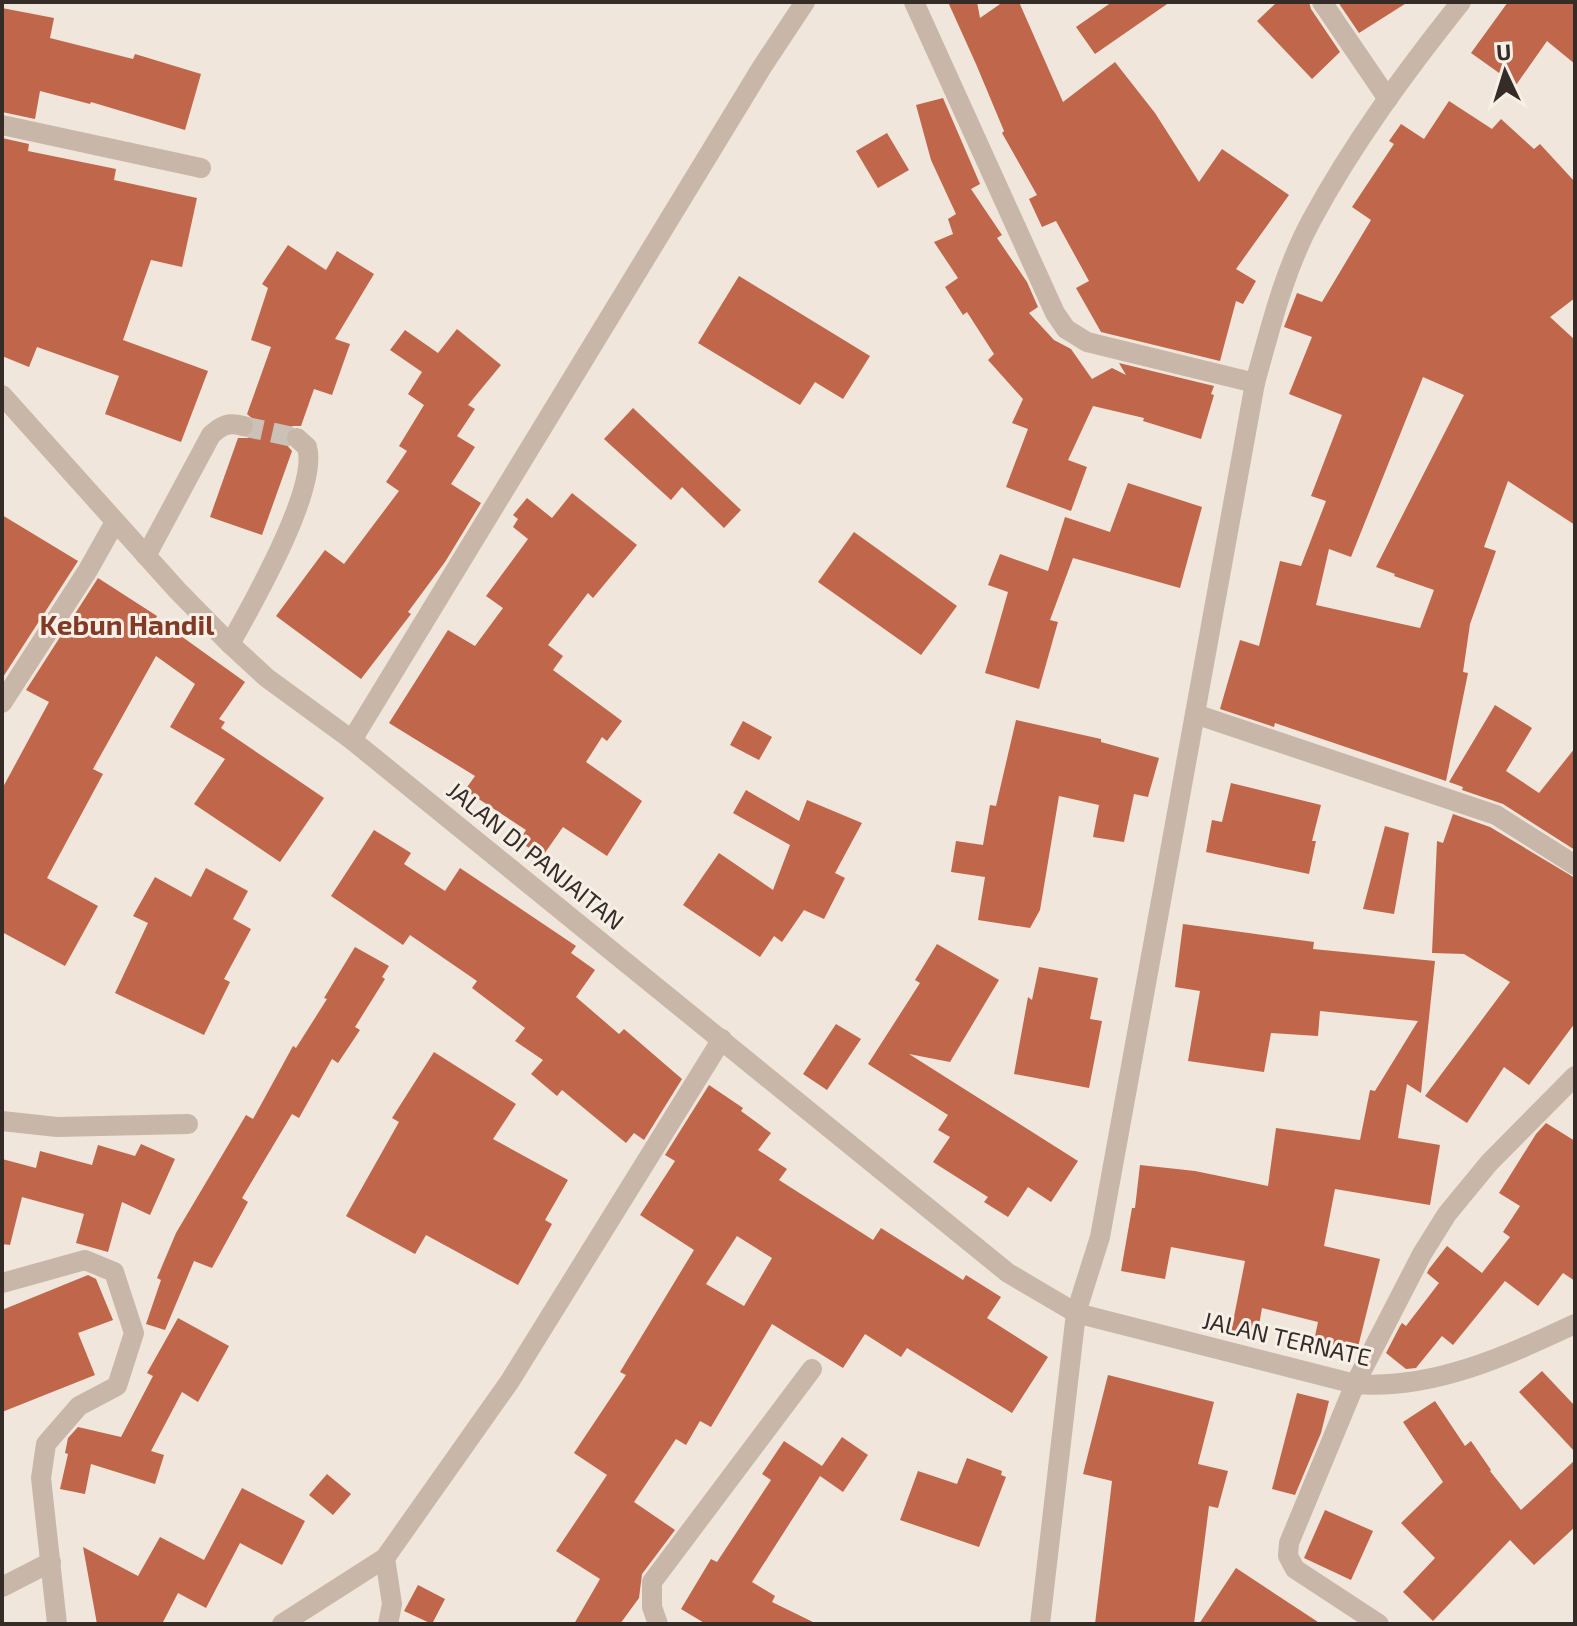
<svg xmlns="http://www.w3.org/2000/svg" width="1577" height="1626" font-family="'Exo 2',sans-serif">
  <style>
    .building { fill: #c0664a; fill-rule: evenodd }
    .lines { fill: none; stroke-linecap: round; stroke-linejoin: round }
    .minor-tunnel { stroke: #cbc1b7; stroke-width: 20; stroke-dasharray: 20 10; stroke-linecap: butt }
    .minor { stroke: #c8b6a8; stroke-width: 20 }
    .labels { text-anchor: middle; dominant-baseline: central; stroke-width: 6; stroke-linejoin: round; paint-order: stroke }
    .street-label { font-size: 24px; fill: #352c28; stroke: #f8f0e7 }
    .quarter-label { font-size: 28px; font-weight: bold; fill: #803a25; stroke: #f8f0e7 }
  </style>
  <rect width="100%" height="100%" fill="#f0e6db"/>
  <g class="building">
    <polygon points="948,2 977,2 980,18 1003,2 1019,2 1063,102 1115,62 1155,113 1199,182 1222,149 1289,195 1236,269 1256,281 1243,304 1236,301 1220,361 1101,332 1076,288 1089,281 1056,221 1042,227 1029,199 1037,195 1002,133 1004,131 976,64"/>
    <polygon points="1112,2 1170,2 1095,54 1076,27"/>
    <polygon points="1277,2 1309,2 1311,9 1340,52 1312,79 1257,21"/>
    <polygon points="1338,2 1408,2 1359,33"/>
    <polygon points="1508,2 1575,2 1575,64 1547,41 1516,85 1471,53"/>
    <polygon points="2,8 54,18 50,38 133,59 135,54 201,74 185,130 91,102 90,104 40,91 35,119 2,112"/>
    <polygon points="943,98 980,184 971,189 1002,235 997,238 1027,282 1038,307 1029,313 1054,340 1071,349 1092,379 1112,368 1126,375 1119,363 1214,386 1211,394 1214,395 1201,439 1143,421 1144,418 1093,406 1068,460 1087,467 1071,511 1006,487 1028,429 1012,423 1023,399 988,360 994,354 967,312 963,315 945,287 958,278 934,242 953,234 948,219 956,214 931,160 916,105"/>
    <path d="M1449,101L1492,129L1501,119L1534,149L1540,144L1575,182V298L1550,317L1575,340V525L1508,481L1484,547L1496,551L1470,624L1463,672L1468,673L1446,781L1275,723L1274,727L1220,709L1240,640L1259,646L1280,561L1301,566L1326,501L1311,496L1342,415L1289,394L1312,337L1284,327L1297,293L1322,302L1371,220L1352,207L1394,144L1389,141L1401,124L1424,139ZM1423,377L1464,395L1376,567L1395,574L1394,576L1434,590L1420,628L1316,605L1329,549L1351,557Z"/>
    <polygon points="887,133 909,170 878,188 856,151"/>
    <polygon points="2,138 29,144 28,151 116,169 114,180 197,198 182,267 151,260 123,340 208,371 181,442 105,414 119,376 37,347 29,367 2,356"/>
    <polygon points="288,245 326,270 337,251 374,274 335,339 350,344 332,395 314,389 301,426 292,426 285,435 285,443 292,451 262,535 210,517 238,438 248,438 255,430 255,421 247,414 271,347 251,340 268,288 262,284"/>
    <polygon points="739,276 870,356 843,399 815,382 800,405 698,343"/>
    <polygon points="457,329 501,365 468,405 475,409 457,436 475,447 451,484 481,503 445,562 408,612 411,614 361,679 276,616 325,550 344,564 399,491 386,482 407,451 399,446 424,405 408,394 422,372 390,350 405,330 438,353"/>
    <polygon points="633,408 741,510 724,528 682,487 671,500 604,439"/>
    <polygon points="1128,483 1202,507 1180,588 1073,558 1050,620 1058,622 1039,689 985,673 1008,592 988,585 1000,554 1048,571 1065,517 1110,532"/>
    <polygon points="572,493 637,545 593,598 588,593 548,645 563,656 553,670 622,721 607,741 602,737 586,762 642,801 607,856 563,827 542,857 519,841 526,830 465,790 475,776 389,723 448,630 475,646 503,608 486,596 528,539 513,527 518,519 513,515 527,498 552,518"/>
    <polygon points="2,515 78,561 3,677 2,676"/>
    <polygon points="854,532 957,606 921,655 818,582"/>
    <polygon points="98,578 157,616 156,618 245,682 219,719 225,722 221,728 324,798 280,862 194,804 225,759 170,727 195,684 156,656 93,769 103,774 47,878 98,906 65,966 2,932 2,789 49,702 26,690"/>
    <polygon points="1495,705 1532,728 1506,771 1539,793 1575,748 1575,850 1503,804 1462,790 1463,787 1449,782"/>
    <polygon points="1016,720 1101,739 1101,742 1159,758 1148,797 1134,794 1124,842 1093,837 1099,805 1059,796 1040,910 1030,928 978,920 985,877 951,872 956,841 983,845 990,805 996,806"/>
    <polygon points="743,721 772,737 759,760 730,745"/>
    <polygon points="1231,783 1321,805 1312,841 1316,841 1309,874 1206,852 1212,820 1222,822"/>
    <polygon points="746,790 799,821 807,800 862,823 835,873 845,878 824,919 804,910 782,942 774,936 760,957 683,905 719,853 773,890 790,845 733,813"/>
    <polygon points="1453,814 1490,827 1575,878 1575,1023 1529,1085 1504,1067 1467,1123 1425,1096 1510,982 1464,954 1432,953 1437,841 1443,843"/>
    <polygon points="1385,826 1409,833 1394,914 1363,909"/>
    <polygon points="374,830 411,853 404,864 445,891 460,868 576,946 571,953 595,970 576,997 619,1034 624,1029 682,1079 644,1140 634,1133 626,1143 562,1090 557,1096 531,1074 543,1060 515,1041 525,1028 472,988 477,981 410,935 403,945 331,896"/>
    <polygon points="206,868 248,891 233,919 251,929 224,979 230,982 204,1035 115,993 148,923 133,916 155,877 191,897"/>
    <polygon points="1183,924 1314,942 1313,949 1435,961 1421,1093 1407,1084 1398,1138 1440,1145 1430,1205 1335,1189 1324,1246 1380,1259 1357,1351 1314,1341 1318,1322 1262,1308 1257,1337 1231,1332 1245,1261 1171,1247 1165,1279 1121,1271 1132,1208 1135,1208 1140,1165 1195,1171 1268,1186 1276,1128 1360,1140 1370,1090 1375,1091 1418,1021 1320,1011 1318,1036 1271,1033 1264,1072 1188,1061 1200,991 1175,987"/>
    <polygon points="937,944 999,980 950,1062 909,1054 1078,1161 1051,1202 1028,1187 1008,1217 984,1202 988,1197 933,1162 950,1137 938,1130 948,1115 868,1064 920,983 915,980"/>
    <polygon points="355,947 389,966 382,977 385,979 355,1027 360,1030 338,1063 332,1059 299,1118 292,1114 242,1198 248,1202 212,1268 194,1261 165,1330 146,1324 161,1280 157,1278 176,1233 246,1115 253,1119 293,1046 296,1048 327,999 324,998"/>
    <polygon points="1039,967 1098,978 1090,1019 1102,1021 1089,1088 1014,1074 1028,997 1032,1000"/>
    <polygon points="836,1024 861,1039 827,1090 803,1074"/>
    <polygon points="434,1052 516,1104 493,1139 568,1180 545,1220 552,1224 518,1285 426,1235 415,1254 346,1216 399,1122 392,1118"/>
    <path d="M709,1085L743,1108L741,1111L771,1133L758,1150L787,1169L779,1180L873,1240L881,1228L963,1280L966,1275L1001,1297L987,1318L1048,1357L1012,1413L907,1348L901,1357L865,1334L843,1368L772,1324L711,1427L700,1421L686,1445L676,1439L634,1502L675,1530L642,1574L639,1598L620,1624H574L600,1579L556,1551L607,1475L574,1453L626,1375L620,1372L694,1250L640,1215L675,1161L665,1155ZM737,1236L772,1258L744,1306L706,1284Z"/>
    <polygon points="1546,1123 1575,1141 1575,1281 1563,1273 1538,1306 1505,1281 1453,1345 1442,1336 1416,1368 1406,1369 1386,1353 1400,1326 1402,1323 1406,1326 1439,1283 1427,1273 1429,1269 1447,1246 1482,1273 1510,1237 1503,1232 1520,1206 1499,1193 1536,1134"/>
    <polygon points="141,1144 175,1159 150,1215 122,1202 108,1252 76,1243 84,1214 22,1197 10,1245 2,1244 2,1159 36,1168 40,1151 92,1165 98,1145 135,1156"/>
    <polygon points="88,1275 96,1279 113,1320 78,1333 95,1375 2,1412 2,1310"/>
    <polygon points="178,1318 229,1346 198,1402 182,1392 151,1451 164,1455 155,1484 91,1464 85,1494 60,1489 68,1454 65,1453 68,1438 78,1427 121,1437 153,1376 147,1373"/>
    <polygon points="1542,1371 1575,1406 1575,1452 1519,1392"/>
    <polygon points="1108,1375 1214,1402 1198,1464 1228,1471 1218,1508 1209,1506 1194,1624 1095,1624 1112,1481 1083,1474"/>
    <polygon points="1297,1393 1329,1401 1321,1433 1295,1495 1272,1489"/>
    <polygon points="1435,1401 1465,1446 1471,1441 1491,1470 1490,1471 1521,1510 1575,1460 1575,1527 1534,1565 1510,1540 1433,1621 1403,1592 1435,1558 1401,1523 1443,1482 1403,1422"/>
    <polygon points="842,1437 868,1455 843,1492 820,1476 752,1582 775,1596 772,1602 817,1624 706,1624 681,1609 711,1559 717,1562 771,1480 762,1474 784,1441 822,1466"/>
    <polygon points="967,1458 1002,1471 1001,1475 1006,1477 979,1547 900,1520 918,1471 957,1484"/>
    <polygon points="327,1474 351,1494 333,1515 309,1495"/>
    <polygon points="242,1488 305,1521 282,1565 240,1543 206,1608 178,1593 162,1624 97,1624 83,1547 138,1576 160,1537 204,1560"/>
    <polygon points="1325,1510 1373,1531 1351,1580 1304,1558"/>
    <polygon points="1236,1568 1321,1624 1199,1624"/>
    <polygon points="418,1585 445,1599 432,1624 404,1611"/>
  </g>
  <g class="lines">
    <polyline class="minor-tunnel" points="243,426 297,438"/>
    <g class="minor">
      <polyline points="914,2 1055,313 1066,329 1087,342 1255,383"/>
      <polyline points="1322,2 1388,99"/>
      <polyline points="2,125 201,168"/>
      <path d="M2,395L177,590L230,644L267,678L352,740L1008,1273L1076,1313L1355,1384C1433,1390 1506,1356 1575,1324"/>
      <path d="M146,556L211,435C222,425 228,422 243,426"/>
      <path d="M230,644C252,605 319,488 307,447L297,438"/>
      <polyline points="2,703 88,570 115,522"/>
      <polyline points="1195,714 1496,815 1575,865"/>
      <polyline points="352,740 762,67 805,2"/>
      <polyline points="2,1121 57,1127 188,1124"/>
      <polyline points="2,1283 85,1260 114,1272 134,1333 117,1386 79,1406 46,1444 41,1478 57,1624"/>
      <polyline points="385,1558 392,1604 388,1624"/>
      <polyline points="2,1587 51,1562"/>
      <polyline points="282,1624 385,1558 510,1381 722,1039"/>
      <polyline points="658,1624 652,1607 652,1582 812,1369"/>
      <path d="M1040,1624L1076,1313L1100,1237L1255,383C1270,329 1284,271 1311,221C1353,143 1406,71 1461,2"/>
      <polyline points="1379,1624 1295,1569 1288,1556 1289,1543 1355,1384 1422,1254 1447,1214 1489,1163 1575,1076"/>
    </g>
  </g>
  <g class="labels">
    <g class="street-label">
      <text transform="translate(536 855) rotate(39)">JALAN DI PANJAITAN</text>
      <text transform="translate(1287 1338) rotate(13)">JALAN TERNATE</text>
    </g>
    <g class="quarter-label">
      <text x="127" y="624">Kebun Handil</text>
    </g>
  </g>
  <rect width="1577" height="1626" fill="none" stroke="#352c28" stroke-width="8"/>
  <g transform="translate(1505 72) rotate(356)" stroke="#f8f0e7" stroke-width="6" paint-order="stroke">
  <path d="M0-6L14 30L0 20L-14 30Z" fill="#352c28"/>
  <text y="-12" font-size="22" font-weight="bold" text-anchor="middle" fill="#352c28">U</text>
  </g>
</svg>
